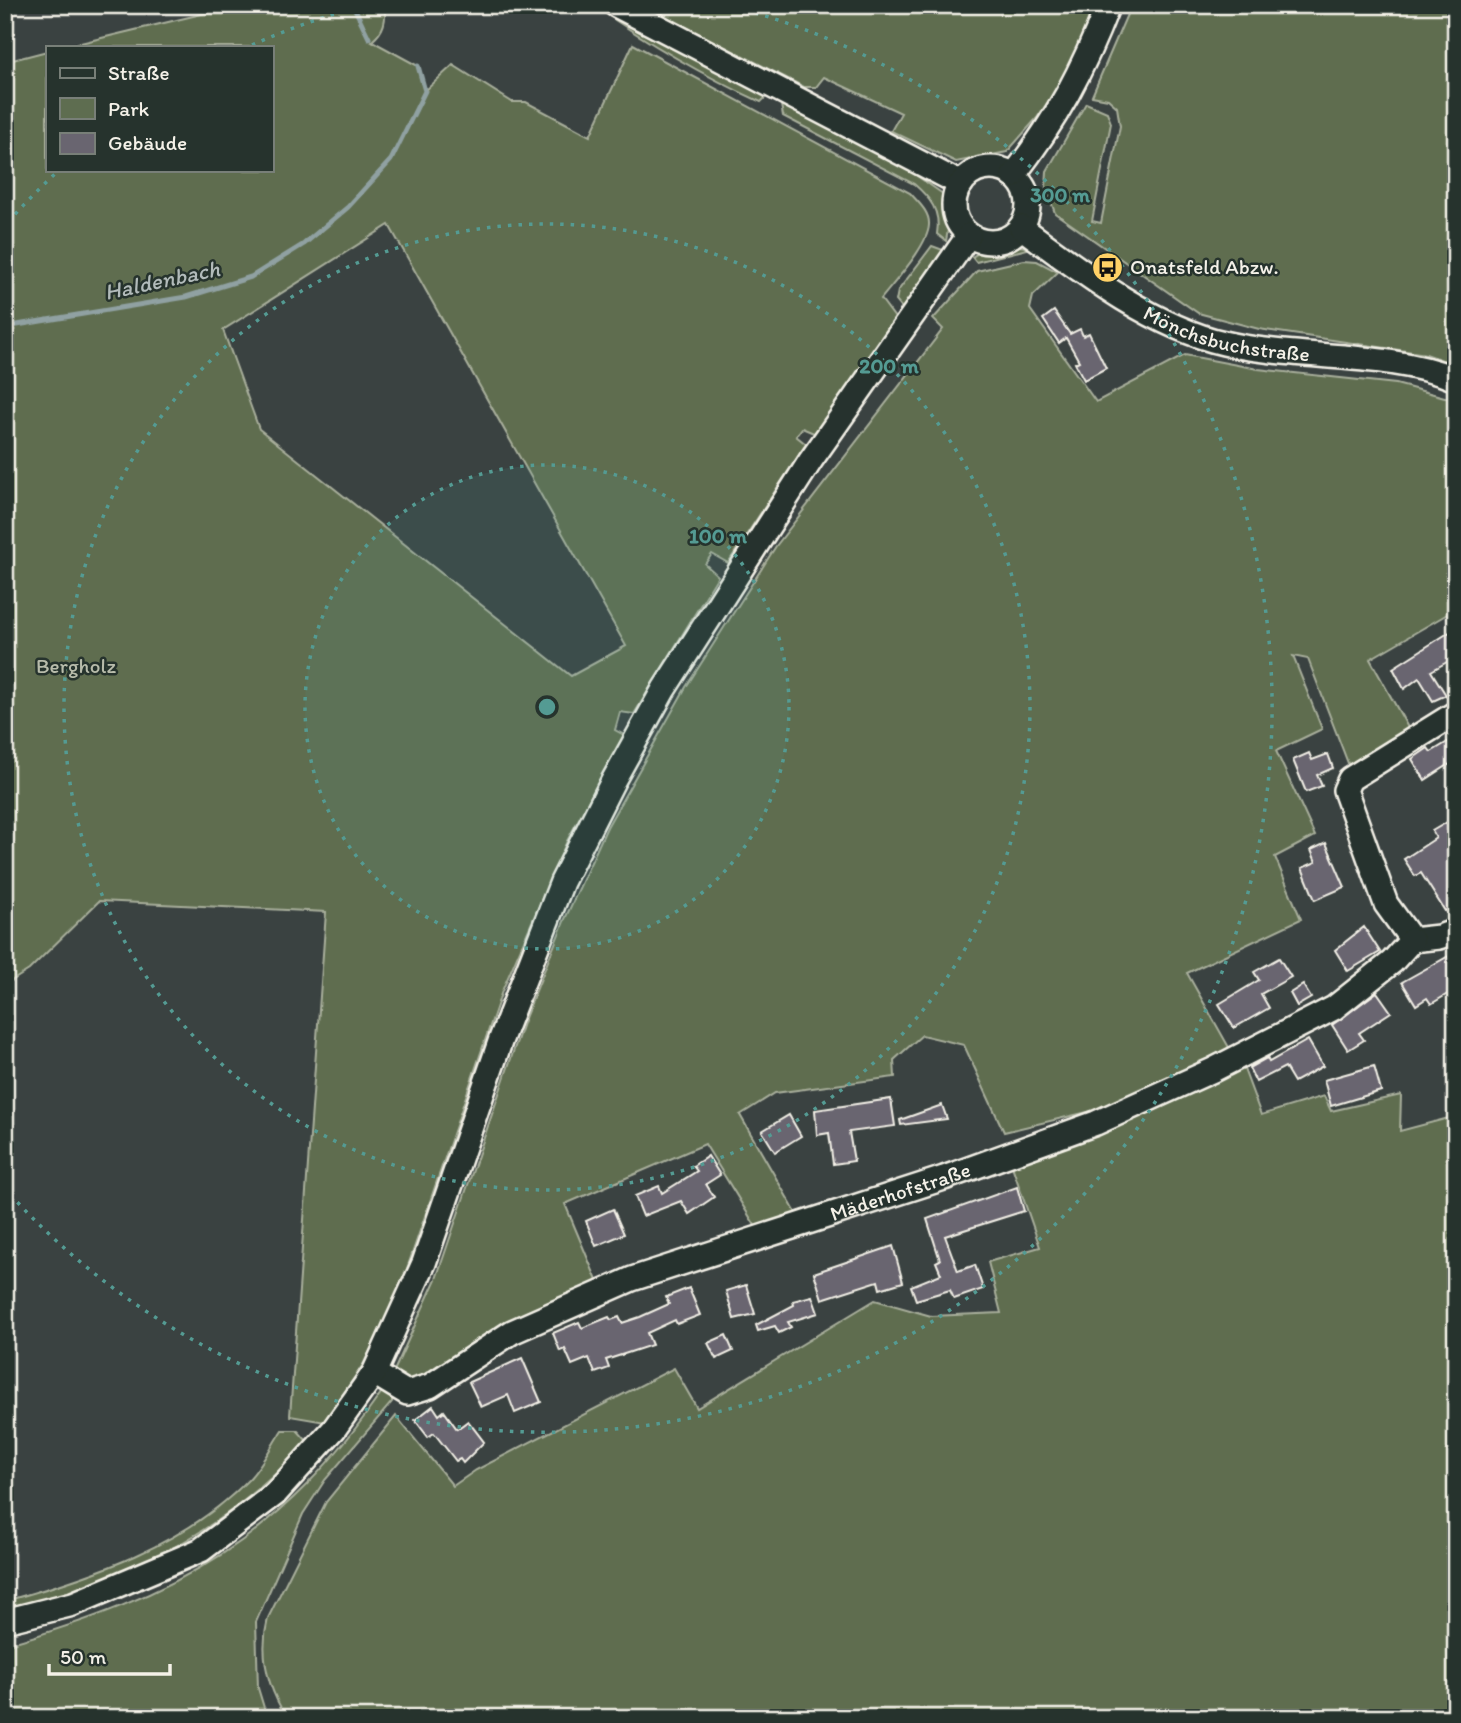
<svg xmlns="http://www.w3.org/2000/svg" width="1461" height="1723" font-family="Itim,sans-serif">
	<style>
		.green { fill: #5e6d50; stroke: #a9af9c; stroke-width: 2; fill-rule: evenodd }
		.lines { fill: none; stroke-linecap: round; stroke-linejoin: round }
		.stream { stroke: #90a1a2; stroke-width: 5 }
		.building { fill: #696570; stroke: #f4f1e8; stroke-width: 2 }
		.minor-casing { stroke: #f4f1e8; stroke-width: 28 }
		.minor { stroke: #26332d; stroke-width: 23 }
		.ring { fill: none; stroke: #549b93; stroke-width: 3.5; stroke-dasharray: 3.5 7 }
		.labels { text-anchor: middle; stroke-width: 5; stroke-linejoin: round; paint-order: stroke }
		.poi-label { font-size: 21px; fill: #f4f1e8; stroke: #26332d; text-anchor: start }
		.street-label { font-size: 21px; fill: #f4f1e8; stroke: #26332d }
		.park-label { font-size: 21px; fill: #b8bcab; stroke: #26332d }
		.water-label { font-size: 23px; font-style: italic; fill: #b2bbba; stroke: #26332d }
		.centre { fill: #549b93; stroke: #26332d; stroke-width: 3.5 }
		.ring-label { font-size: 21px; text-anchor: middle; font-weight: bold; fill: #549b93; stroke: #26332d; stroke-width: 5; stroke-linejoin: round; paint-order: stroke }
	</style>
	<rect width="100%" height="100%" fill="#3a4241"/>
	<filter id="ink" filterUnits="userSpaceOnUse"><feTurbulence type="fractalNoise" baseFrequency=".0143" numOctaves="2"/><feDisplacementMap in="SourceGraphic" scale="14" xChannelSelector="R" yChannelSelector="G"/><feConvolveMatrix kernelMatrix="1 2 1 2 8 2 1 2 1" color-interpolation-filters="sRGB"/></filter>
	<g filter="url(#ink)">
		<!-- green -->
		<g class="green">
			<path d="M239,5H384C387,20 384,31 372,41L418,66L425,91L453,65L512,102H526L590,136L633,44L910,193C918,202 930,212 929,225C928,246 894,282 881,299L898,322L816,434L802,428L796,436L806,444L728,563L712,554L705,564L718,576L634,714L620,712L615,730L624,735L567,841L502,991L399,1292L364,1363L325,1422L290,1416L326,912L99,901L29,970L5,985V62L47,51V170H271V47H64ZM389,225L626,646L571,676L259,429L223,330Z"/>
			<path d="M593,5H599L767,96L761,102C702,75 646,42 593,5Z"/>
			<path d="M643,5H1097L1071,67L1037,118L1007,152L956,162L891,131L901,113L824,77L816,87H804Z"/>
			<path d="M1131,5H1456V365L1426,354L1259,329L1198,313L1055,213L1046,187L1047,171L1086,103L1107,112L1111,123L1092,221L1101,223L1120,126L1117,107L1108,99L1092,96Z"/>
			<path d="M787,101L884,153L943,194L949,224L946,241L937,234C941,211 930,198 914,184L783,116L781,105Z"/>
			<path d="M1013,245L1031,248L976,262L972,257L985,249Z"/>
			<path d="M932,246L943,250L908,307H901L896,301L898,291Z"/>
			<path d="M1024,260L1037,261L1058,272L1033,296L1030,309L1096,402L1185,355L1258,369L1396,384L1456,400V609L1370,659L1412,735L1351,771L1308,659L1293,656L1322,729L1276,751L1315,836L1275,857L1301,919L1187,973L1231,1051L1096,1110L1004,1132L964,1045L922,1035L894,1060L895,1077L775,1093L740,1115L800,1220L759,1232L705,1144L565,1204L598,1283L570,1293L430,1376L412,1381L395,1377L394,1371L436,1279L523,1023L565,919L607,827L686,687L776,546L943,329L933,319L977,271Z"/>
			<path d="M1241,1061L1261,1115L1324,1096L1331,1111L1401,1095L1400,1131L1456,1116V1718H287C267,1687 259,1654 268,1618L326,1502L396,1416L453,1486L476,1470L674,1368L697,1408L875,1300L931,1316L1001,1313L988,1262L1040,1247L1010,1160Z"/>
			<path d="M385,1387L392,1391V1402L325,1480L303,1514L256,1622L258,1688L265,1711L272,1718H5V1645C177,1596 283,1539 385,1387Z"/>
			<path d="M282,1430H297L308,1442C219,1536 129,1579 5,1611V1601C91,1577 186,1545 249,1479C262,1465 272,1445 282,1430Z"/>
		</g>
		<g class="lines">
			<!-- stream -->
			<g class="stream">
				<path d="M353,5L369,38"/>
				<path d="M5,327L186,297L251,277L304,244L348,207L391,160L425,91L418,66"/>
			</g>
		</g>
		<!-- building -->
		<g class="building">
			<path d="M1054,311L1070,334L1080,329L1083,336L1089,333L1106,368L1084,380L1075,363L1079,361L1066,338L1059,343L1043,319Z"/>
			<path d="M1456,628V657L1431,671L1446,695L1433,701L1419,678L1404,689L1393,668Z"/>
			<path d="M1456,737V760L1425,780L1412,759L1428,748L1431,752Z"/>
			<path d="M1309,753L1312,760L1328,754L1333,768L1317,775L1322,786L1306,792L1293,760Z"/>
			<path d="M1449,821L1456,831V904L1445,911L1421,873L1415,876L1404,859L1436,838L1432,831Z"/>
			<path d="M1326,843L1345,887L1315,900L1302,868L1316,862L1311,850Z"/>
			<path d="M1364,927L1380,952L1348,971L1335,950Z"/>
			<path d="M1456,952V989L1431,1004L1427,998L1416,1005L1402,982Z"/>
			<path d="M1279,958L1291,977L1261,994L1269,1008L1234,1028L1219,1004L1259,980L1254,972Z"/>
			<path d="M1303,985L1311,998L1297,1006L1290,993Z"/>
			<path d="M1377,992L1391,1012L1359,1033L1364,1040L1348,1050L1332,1025Z"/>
			<path d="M1308,1040L1323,1066L1294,1082L1285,1067L1256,1082L1249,1068L1267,1058L1269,1062Z"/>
			<path d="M1374,1066L1381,1091L1331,1106L1324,1080Z"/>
			<path d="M891,1099L895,1126L849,1132L854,1161L833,1164L829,1133L817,1135L815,1110Z"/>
			<path d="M942,1105L947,1119L901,1125L900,1120Z"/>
			<path d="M789,1115L801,1136L775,1152L762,1131Z"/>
			<path d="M708,1156L720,1175L706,1184L714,1197L689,1214L681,1201L643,1216L635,1196L659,1186L662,1193L697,1171L693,1166Z"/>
			<path d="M1017,1187L1024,1211L945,1236L958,1271L975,1265L983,1289L954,1299L950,1290L916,1300L911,1286L941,1274L936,1262L940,1260L927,1219Z"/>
			<path d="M613,1209L624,1234L596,1246L586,1221Z"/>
			<path d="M893,1246L903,1282L880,1289L878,1281L822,1299L814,1273Z"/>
			<path d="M746,1285L755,1314L734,1319L726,1291Z"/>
			<path d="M689,1288L700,1315L677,1324L675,1320L647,1333L652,1345L606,1360L609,1368L595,1373L589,1358L572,1365L565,1349L560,1351L553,1333L579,1322L582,1328L609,1317L611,1320L619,1317L622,1323L640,1317L669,1304L666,1297Z"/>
			<path d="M812,1296L818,1313L788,1322L791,1327L779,1333L775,1326L758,1331L756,1325L794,1305L793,1301Z"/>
			<path d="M726,1335L733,1351L716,1359L708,1343Z"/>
			<path d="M522,1358L541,1402L515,1413L508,1395L481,1407L469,1382Z"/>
			<path d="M433,1406L439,1415L444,1411L457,1429L468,1421L484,1442L463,1463L460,1459L456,1461L434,1433L428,1437L415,1420Z"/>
		</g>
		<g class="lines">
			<defs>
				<g id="minor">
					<path d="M616,5L961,184"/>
					<circle cx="991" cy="205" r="37"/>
					<path d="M1013,176C1057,119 1082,72 1108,5"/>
					<path id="s1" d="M1021,227C1079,270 1153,327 1224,343C1296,360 1388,351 1456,379"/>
					<path d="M1412,940L1386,904L1345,790L1350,779L1456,713"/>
					<path d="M1412,940L1439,937L1456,931"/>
					<path id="s2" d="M374,1373L407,1393L430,1386L512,1332L632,1279L944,1178L1096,1123L1213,1070L1334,1008L1392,962L1412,940"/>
					<path d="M5,1621L73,1604L201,1550L275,1494L334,1429L374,1373L424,1263L501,1039L562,882L613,781L664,689L811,460L969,235"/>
				</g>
			</defs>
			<!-- minor casing -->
			<use href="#minor" class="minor-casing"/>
			<!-- minor -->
			<use href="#minor" class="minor"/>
		</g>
	</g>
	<!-- distance rings -->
	<circle cx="547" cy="707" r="242" fill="#549b93" fill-opacity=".12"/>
	<g class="ring">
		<circle cx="547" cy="707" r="242"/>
		<circle cx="547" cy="707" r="483"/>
		<path d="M8 222A725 725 0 0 1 57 172M252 45A725 725 0 0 1 359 7M735 7A725 725 0 1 1 8 1192"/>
	</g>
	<!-- icons -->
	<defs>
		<symbol id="bus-disc" viewBox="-11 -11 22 22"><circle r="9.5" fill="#ffd166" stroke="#26332d"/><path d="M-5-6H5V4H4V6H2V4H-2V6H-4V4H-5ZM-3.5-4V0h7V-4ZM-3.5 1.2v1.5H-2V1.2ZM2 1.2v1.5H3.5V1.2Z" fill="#111"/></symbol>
	</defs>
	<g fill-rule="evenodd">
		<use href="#bus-disc" x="1090" y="250" width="35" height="35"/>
	</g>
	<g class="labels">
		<!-- poi labels -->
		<g class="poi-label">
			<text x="1130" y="274">Onatsfeld Abzw.</text>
		</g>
		<!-- street labels -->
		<g class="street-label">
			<text dy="7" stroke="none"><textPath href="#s1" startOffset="236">Mönchsbuchstraße</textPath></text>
			<text dy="7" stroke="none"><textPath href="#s2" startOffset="574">Mäderhofstraße</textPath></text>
		</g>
		<!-- park labels -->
		<g class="park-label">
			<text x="76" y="673">Bergholz</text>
		</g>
		<!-- water labels -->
		<g class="water-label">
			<text transform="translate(162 280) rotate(-12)" y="8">Haldenbach</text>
		</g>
	</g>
	<circle cx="547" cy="707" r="10" class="centre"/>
	<g class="ring-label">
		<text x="1060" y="202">300 m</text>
		<text x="889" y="373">200 m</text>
		<text x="718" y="543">100 m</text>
	</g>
	<!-- margin -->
	<rect width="1461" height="1723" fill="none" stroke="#26332d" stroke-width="28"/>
	<rect x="14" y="14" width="1433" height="1695" fill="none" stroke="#f4f1e8" stroke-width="2.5" filter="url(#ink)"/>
	<!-- legend -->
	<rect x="46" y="46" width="228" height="126" fill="#26332d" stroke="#787f78" stroke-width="2"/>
	<rect x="60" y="68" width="35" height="10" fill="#26332d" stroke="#787f78" stroke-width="2"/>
	<text x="108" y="80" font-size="21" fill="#f4f1e8">Straße</text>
	<rect x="60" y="98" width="35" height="21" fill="#5e6d50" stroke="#787f78" stroke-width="2"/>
	<text x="108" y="116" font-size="21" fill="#f4f1e8">Park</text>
	<rect x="60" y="133" width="35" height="21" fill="#696570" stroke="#787f78" stroke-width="2"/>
	<text x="108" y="150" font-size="21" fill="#f4f1e8">Gebäude</text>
	<!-- scale -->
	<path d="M49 1664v10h121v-10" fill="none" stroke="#f4f1e8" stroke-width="3.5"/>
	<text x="60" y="1664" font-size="21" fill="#f4f1e8" stroke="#26332d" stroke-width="5" paint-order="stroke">50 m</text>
</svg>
